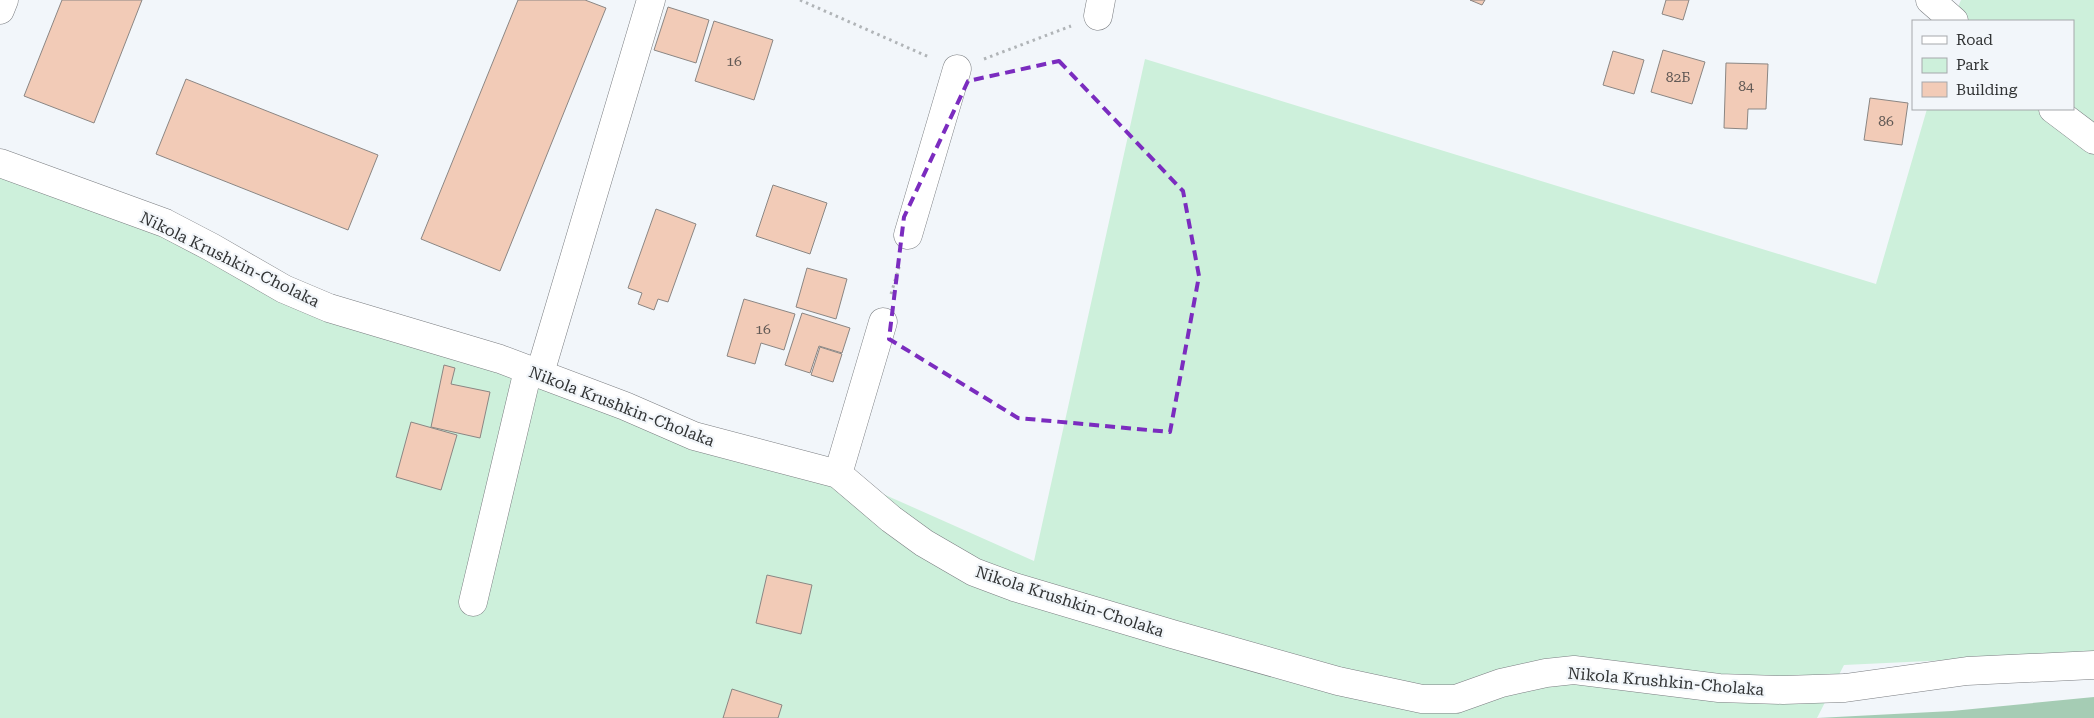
<svg xmlns="http://www.w3.org/2000/svg" width="2094" height="718" font-family="'Roboto Serif',serif">
	<style>
		.green { fill: #cdf0db }
		.forest { fill: #a5ccb4 }
		.building { fill: #f2cbb7; stroke: #8b8683 }
		.lines { fill: none; stroke-linecap: round; stroke-linejoin: round }
		.minor-casing { stroke: #7a7d81; stroke-width: 29 }
		.path { stroke: #b0b4b7; stroke-width: 3; stroke-dasharray: 2.5 4; stroke-linecap: butt }
		.minor { stroke: #fff; stroke-width: 28 }
		.marked { fill: none; stroke: #7b2cbf; stroke-width: 4; stroke-dasharray: 10 6; stroke-linejoin: round }
		.labels { text-anchor: middle; stroke-width: 4.5; stroke-linejoin: round; paint-order: stroke }
		.number-label { font-size: 14px; fill: #615955 }
		.street-label { font-size: 16px; fill: #313334; stroke: #f2f6fa }
	</style>
	<rect width="100%" height="100%" fill="#f2f6fa"/>
	<!-- green -->
	<path class="green" d="M1961,0H2094V653L1844,665L1817,718H0V163L210,253L838,474L1034,561L1145,59L1876,284L1927,109H2073V21H1952Z"/>
	<!-- forest -->
	<path class="forest" d="M2094,697V718H1817L1952,711Z"/>
	<!-- building -->
	<g class="building">
		<path d="M62,0H142L94,123L24,96Z"/>
		<path d="M518,0H585L606,8L500,271L421,239Z"/>
		<path d="M1470,0H1485L1482,5Z"/>
		<path d="M1666,0H1689L1683,20L1662,14Z"/>
		<path d="M668,7L709,20L696,63L654,50Z"/>
		<path d="M714,21L773,40L754,100L695,81Z"/>
		<path d="M1663,50L1705,62L1692,104L1651,92Z"/>
		<path d="M1613,51L1644,60L1634,94L1603,85Z"/>
		<path d="M1726,63L1768,64L1766,109H1748L1747,129L1724,128Z"/>
		<path d="M186,79L378,155L348,230L156,154Z"/>
		<path d="M1870,98L1908,103L1902,145L1864,140Z"/>
		<path d="M773,185L827,203L810,254L756,236Z"/>
		<path d="M656,209L696,224L668,302L658,299L654,310L638,304L642,293L628,288Z"/>
		<path d="M807,268L847,279L836,319L796,307Z"/>
		<path d="M744,299L795,314L784,350L761,343L755,364L727,356Z"/>
		<path d="M802,313L850,328L842,353L819,346L810,373L785,365Z"/>
		<path d="M820,347L842,354L833,382L811,375Z"/>
		<path d="M444,365L455,368L451,384L490,392L480,438L431,427Z"/>
		<path d="M411,422L457,435L441,490L396,477Z"/>
		<path d="M767,575L812,585L801,634L756,623Z"/>
		<path d="M732,689L782,705L778,718H723Z"/>
	</g>
	<g class="lines">
		<defs>
			<g id="minor">
				<path d="M1930,0L1954,21"/>
				<path d="M0,10L4,0"/>
				<path d="M1098,16L1101,0"/>
				<path d="M2053,109L2094,140"/>
				<path d="M0,163L165,223L211,247L284,289L329,308L500,359L625,406L694,436L838,474L891,519L924,543L974,572L1014,587L1172,634L1338,681L1422,699H1456L1501,683L1546,673L1574,670L1719,688L1783,690L1845,688L1967,671L2094,665"/>
				<path d="M908,235L957,69"/>
				<path d="M540,373L651,0"/>
				<path d="M838,474L883,322"/>
				<path d="M473,602L528,370"/>
			</g>
		</defs>
		<!-- minor casing -->
		<use href="#minor" class="minor-casing"/>
		<!-- path -->
		<g class="path">
			<path d="M800,0L929,57"/>
			<path d="M984,59L1071,26"/>
			<path d="M891,294L900,264"/>
		</g>
		<!-- minor -->
		<use href="#minor" class="minor"/>
	</g>
	<!-- marked area -->
	<path class="marked" d="M1059,61L1183,191L1199,276L1170,432L1018,418L889,339L904,217L968,81Z"/>
	<g class="labels">
		<!-- number labels -->
		<g class="number-label">
			<text x="734" y="66">16</text>
			<text x="1678" y="82">82Б</text>
			<text x="1746" y="91">84</text>
			<text x="1886" y="126">86</text>
			<text x="763" y="334">16</text>
		</g>
		<!-- street labels -->
		<g class="street-label">
			<text transform="translate(230 259) rotate(26)" y="6">Nikola Krushkin-Cholaka</text>
			<text transform="translate(622 406) rotate(21)" y="6">Nikola Krushkin-Cholaka</text>
			<text transform="translate(1070 601) rotate(18)" y="6">Nikola Krushkin-Cholaka</text>
			<text transform="translate(1666 681) rotate(5)" y="6">Nikola Krushkin-Cholaka</text>
		</g>
	</g>
	<!-- legend -->
	<rect x="1912" y="20" width="162" height="90" fill="#f2f6fa" stroke="#a5a8ab"/>
	<rect x="1922" y="36" width="25" height="8" fill="#ffffff" stroke="#a5a8ab"/>
	<text x="1956" y="45" font-size="15" fill="#313334">Road</text>
	<rect x="1922" y="58" width="25" height="15" fill="#cdf0db" stroke="#a5a8ab"/>
	<text x="1956" y="70" font-size="15" fill="#313334">Park</text>
	<rect x="1922" y="82" width="25" height="15" fill="#f2cbb7" stroke="#a5a8ab"/>
	<text x="1956" y="95" font-size="15" fill="#313334">Building</text>
</svg>
